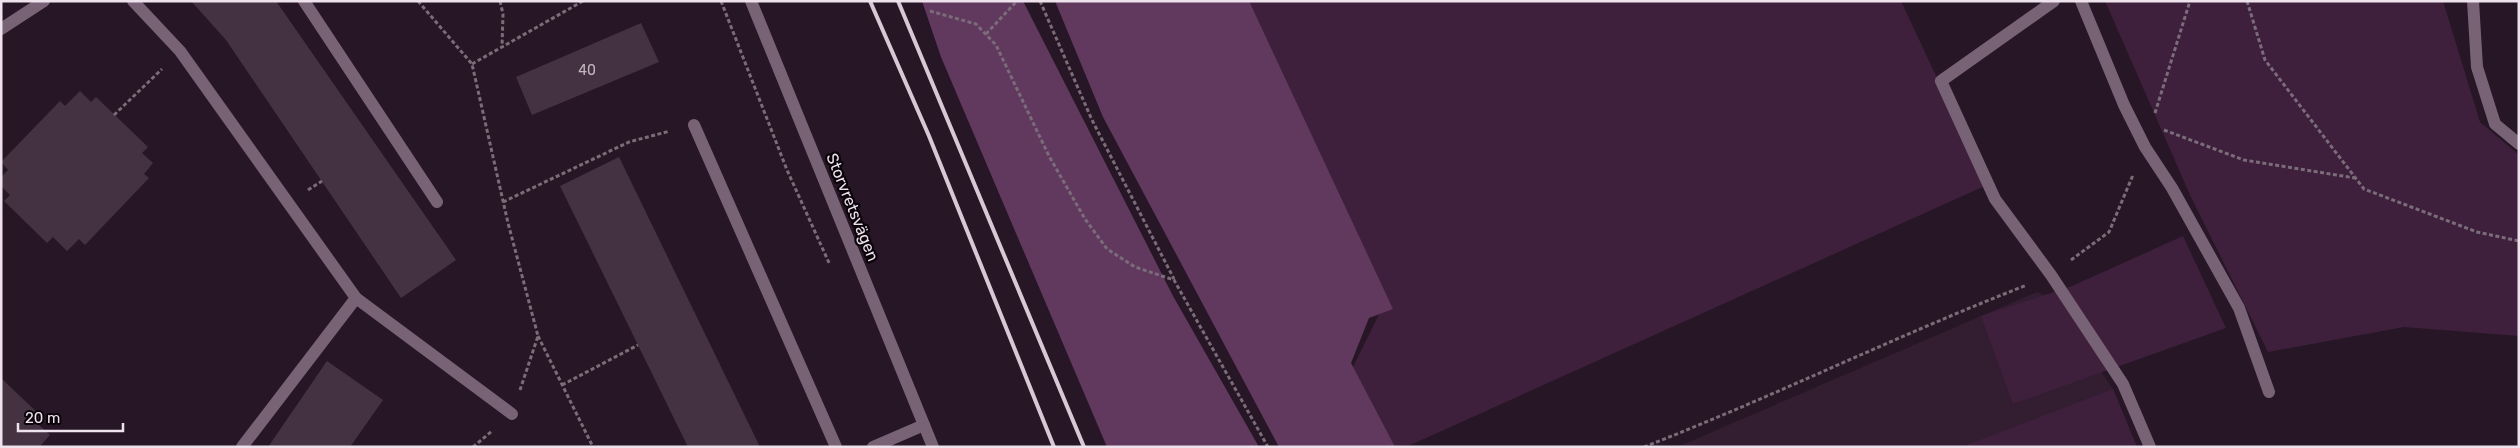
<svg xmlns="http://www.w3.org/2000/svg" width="2520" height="448" font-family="Rubik,sans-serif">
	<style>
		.built { fill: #331d31 }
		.green { fill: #3e203d }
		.forest { fill: #61395e }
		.building { fill: #443242 }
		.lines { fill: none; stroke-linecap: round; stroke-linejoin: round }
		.path { stroke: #7b6c79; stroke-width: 3; stroke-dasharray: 4 2.5; stroke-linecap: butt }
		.lane { stroke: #776375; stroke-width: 12 }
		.street { stroke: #776375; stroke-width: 12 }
		.rail { stroke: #d6c9d5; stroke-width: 4 }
		.labels { text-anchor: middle; stroke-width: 4.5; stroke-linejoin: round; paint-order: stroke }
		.number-label { font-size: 14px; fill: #c4b6c2 }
		.street-label { font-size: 16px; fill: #eee2ed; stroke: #0b050b }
	</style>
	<rect width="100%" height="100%" fill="#271625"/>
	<!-- built -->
	<path class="built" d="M2037,292L2052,299L2113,389L2137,447H1677Z"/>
	<!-- green -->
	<g class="green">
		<path d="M1238,1H1901L1987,185L1406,447H1386L1351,371L1384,304Z"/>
		<path d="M2105,1H2443L2480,122L2519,155V336L2404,327L2268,352L2190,195Z"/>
		<path d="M2183,236L2226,328L2013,404L1981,316L2072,286Z"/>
		<path d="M2113,389L2137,447H1965L1964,446Z"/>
	</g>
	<!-- forest -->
	<g class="forest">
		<path d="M922,1H1023L1173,296L1259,447H1107L941,57Z"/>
		<path d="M1055,1H1249L1393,309L1369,318L1351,363L1395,447H1279L1103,117Z"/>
	</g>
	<!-- building -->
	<g class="building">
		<path d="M191,1H276L456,260L401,298L226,40Z"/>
		<path d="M641,23L659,62L532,115L516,77Z"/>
		<path d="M80,91L91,102L96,97L148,147L142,153L153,163L144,174L149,178L85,245L79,239L67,251L53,237L47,243L4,201L10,195L1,186V177L8,170L1,162L60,101L65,106Z"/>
		<path d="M619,157L760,447H688L560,186Z"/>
		<path d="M327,361L383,400L350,447H268Z"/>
		<path d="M1,378L44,419L39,425L50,435L41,445L43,447H1Z"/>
	</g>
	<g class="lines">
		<!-- path -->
		<g class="path">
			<path d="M418,1L472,64L508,223L538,336L520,390"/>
			<path d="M500,1L503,14L502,47"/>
			<path d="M721,1L787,170L830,265"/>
			<path d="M1040,1L1092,120L1174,279"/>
			<path d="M2247,1L2265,60L2364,189L2477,232L2519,241"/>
			<path d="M930,11L976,24L996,45L1049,156L1085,219L1107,249L1135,267L1174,280L1268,447"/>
			<path d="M986,34L1017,1"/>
			<path d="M472,64L583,1"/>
			<path d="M2155,113L2190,1"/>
			<path d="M114,115L162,69"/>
			<path d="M2164,130L2244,160L2355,178"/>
			<path d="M308,190L322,181"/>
			<path d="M503,202L629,142L670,131"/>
			<path d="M2071,260L2109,232L2133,175"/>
			<path d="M538,336L593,447"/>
			<path d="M562,385L638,345"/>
			<path d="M473,447L492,431"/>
			<path d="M1644,447C1773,397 1898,335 2027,285"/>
		</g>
		<!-- lane -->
		<g class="lane">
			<path d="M133,1L180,51L356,298L242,447"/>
			<path d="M304,1L437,202"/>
			<path d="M2054,1L1941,81L1995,199L2051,275L2123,384L2150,447"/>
			<path d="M2081,1L2124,105L2145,147L2172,188L2239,308L2269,392"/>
			<path d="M1,29L44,1"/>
			<path d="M694,125L836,447"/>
			<path d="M356,298L512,414"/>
			<path d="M873,447L924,425"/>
		</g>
		<!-- street -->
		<g class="street">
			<path d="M751,1L933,447"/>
			<path d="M2473,1L2477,67L2495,124L2519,144"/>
		</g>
		<!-- rail -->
		<g class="rail">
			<path d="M870,1L929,136L1054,447"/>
			<path d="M898,1L1084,447"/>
		</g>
	</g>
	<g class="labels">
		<!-- number labels -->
		<g class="number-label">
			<text x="587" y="75">40</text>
		</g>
		<!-- street labels -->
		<g class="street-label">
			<text transform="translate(853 207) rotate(68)" y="6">Storvretsvägen</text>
		</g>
	</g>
	<!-- border -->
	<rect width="2520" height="448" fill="none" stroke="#eee2ed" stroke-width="5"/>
	<!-- scale -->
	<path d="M18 423v8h105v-8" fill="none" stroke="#eee2ed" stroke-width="2.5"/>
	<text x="25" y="423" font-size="15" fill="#eee2ed" stroke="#0b050b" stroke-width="4" paint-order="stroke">20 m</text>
</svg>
